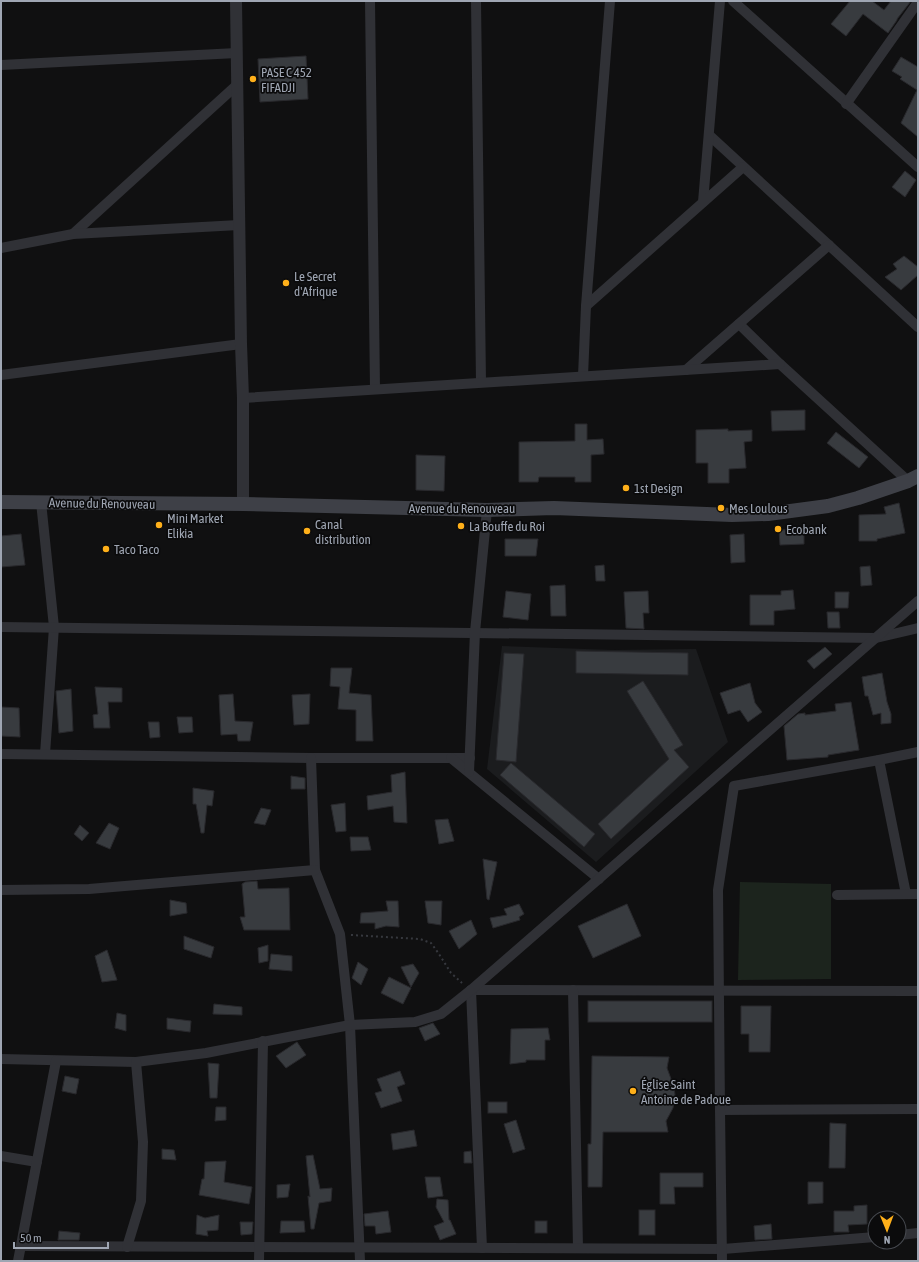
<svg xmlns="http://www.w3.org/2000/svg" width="919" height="1262" font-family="'Asap Condensed',sans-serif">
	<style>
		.built { fill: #1b1c1e }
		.green { fill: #1c241d }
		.building { fill: #383b3f; stroke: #29292d }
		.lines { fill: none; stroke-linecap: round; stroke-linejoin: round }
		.path { stroke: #36383e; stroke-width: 2; stroke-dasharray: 2 3; stroke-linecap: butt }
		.minor { stroke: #303136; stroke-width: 10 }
		.tertiary { stroke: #303136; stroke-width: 12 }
		.secondary { stroke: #3e4047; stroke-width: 14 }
		.poi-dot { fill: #ffb01a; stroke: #0b0b0c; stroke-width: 1.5 }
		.labels { text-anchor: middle; stroke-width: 3.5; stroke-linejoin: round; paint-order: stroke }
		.poi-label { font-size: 13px; fill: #9fa6b3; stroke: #0b0b0c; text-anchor: start }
		.street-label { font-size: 13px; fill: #9fa6b3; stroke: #0b0b0c }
	</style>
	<rect width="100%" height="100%" fill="#101011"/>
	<!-- built -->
	<path class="built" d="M502,646L613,650L696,649L728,742L596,862L487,769Z"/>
	<!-- green -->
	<path class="green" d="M740,882L831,884V979L738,980Z"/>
	<!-- building -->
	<g class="building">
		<path d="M850,1H872L884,10L891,1H911L897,19V20L888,33L863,14L846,36L831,24Z"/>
		<path d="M306,56L308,99L260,102L258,59Z"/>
		<path d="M901,57L918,67V137L901,123L917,90L900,79L902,77L892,71Z"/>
		<path d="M905,171L916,180L905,197L892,187Z"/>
		<path d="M904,256L918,267V275L901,290L885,277L897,269L893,264Z"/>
		<path d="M805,410V430L772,431L771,411Z"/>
		<path d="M575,424H587V440L603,439L604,454L591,455V482H575V477H539L538,482H519V442L575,441Z"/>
		<path d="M728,429V431L752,430V441L744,442L746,468L729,469V483H708V463H696V430Z"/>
		<path d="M836,432L868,457L859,468L827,443Z"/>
		<path d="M416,455L445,456L444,491L416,490Z"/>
		<path d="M899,503L905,533L877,539V541H859V515L886,514L884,507Z"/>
		<path d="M804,529V544L780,545L779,530Z"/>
		<path d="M21,534L25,565L1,567V536Z"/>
		<path d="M744,534L745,562L731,563L730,535Z"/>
		<path d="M505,539H538L536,556H505Z"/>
		<path d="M604,565L605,581H596L595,566Z"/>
		<path d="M870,566L872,585L861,586L860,567Z"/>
		<path d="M565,585L566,616H551L550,586Z"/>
		<path d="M793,590L795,609L774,611V625H750V595H781V591Z"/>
		<path d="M506,591L531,594L528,620L503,617Z"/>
		<path d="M648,591L649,613H643L644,629L626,628L624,592Z"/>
		<path d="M835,592H849L848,608H835Z"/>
		<path d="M827,612H839L840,628H828Z"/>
		<path d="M825,647L832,654L814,669L807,661Z"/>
		<path d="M576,651L688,653V675L576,673Z"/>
		<path d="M504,653L524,654L516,762L496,760Z"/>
		<path d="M331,668H352L349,693L371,695L373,741H356V710L338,709L340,687L330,686Z"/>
		<path d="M882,673L887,702L891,714V723L881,724V713L873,715L868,696H865L862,677Z"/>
		<path d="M643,681L683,745L674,750L689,767L611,839L598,824L669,759L627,691Z"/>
		<path d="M750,683L755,703L762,712L748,722L740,710L728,714L720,693Z"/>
		<path d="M95,687L122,688V702H108L110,728H94L93,715L98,714Z"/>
		<path d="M71,689L73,731L59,733L56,691Z"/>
		<path d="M233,694L235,721L253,722L250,741H238L237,734L221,735L219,695Z"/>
		<path d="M310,694L309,724L294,725L292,695Z"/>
		<path d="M851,702L859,750L828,755V757L787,760L784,726L798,714L805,713V715L836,711L835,704Z"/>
		<path d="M1,707L19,708L20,737L1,736Z"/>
		<path d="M177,717H192L193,732L179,733Z"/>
		<path d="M148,722H159L160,737L150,738Z"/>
		<path d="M511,763L595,834L584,847L500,775Z"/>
		<path d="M405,772L407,823L394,822L393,806L368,810L367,796L392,792L391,775Z"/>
		<path d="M291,776L305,778V789H291Z"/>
		<path d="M193,788L214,791L212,806L207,805L204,833H201L196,804H193Z"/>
		<path d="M345,803L346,831L336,832L331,805Z"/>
		<path d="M261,808L271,810L265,825L254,823Z"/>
		<path d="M448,819L454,841L439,844L435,820Z"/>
		<path d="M109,823L119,828L110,849L96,843Z"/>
		<path d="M80,825L89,833L82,841L74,834Z"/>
		<path d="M350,837H368L371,850L351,851Z"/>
		<path d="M483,859L497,862L489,900L487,899Z"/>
		<path d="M257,881L258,889L289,888L290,930H244L240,917H245L242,884L245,882Z"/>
		<path d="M170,900L186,903L187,913L170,916Z"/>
		<path d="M386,901H398L399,927L386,926L375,929V923H360L361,913L388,911Z"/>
		<path d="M425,901H442L441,925L428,923Z"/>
		<path d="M519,904L524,914L519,917L520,920L493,928L490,918L507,915L504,909Z"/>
		<path d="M627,904L641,936L593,958L578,926Z"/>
		<path d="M471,920L477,934L459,949L449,931Z"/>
		<path d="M184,936L214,947L211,958L184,949Z"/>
		<path d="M268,945V961L259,963L258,948Z"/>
		<path d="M107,950L117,980L102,982L95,956Z"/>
		<path d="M271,954L292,956V971L269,969Z"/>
		<path d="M358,962L368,969L361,985L352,978Z"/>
		<path d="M413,964L419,973L411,987L401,967Z"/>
		<path d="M389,977L411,988L403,1004L381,993Z"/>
		<rect x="588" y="1001" width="124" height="21"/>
		<path d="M214,1004L242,1007V1015L213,1014Z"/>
		<path d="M741,1006H771L770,1052H749V1034H741Z"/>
		<path d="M117,1013L126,1015V1031L115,1028Z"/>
		<path d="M167,1018L191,1021L190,1032L167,1029Z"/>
		<path d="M433,1023L440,1034L425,1041L419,1028Z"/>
		<path d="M548,1028L550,1040H545V1060H526V1062L510,1064L511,1029Z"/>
		<path d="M297,1042L306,1055L286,1068L276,1056Z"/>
		<path d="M592,1056L669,1057L667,1068L674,1087L675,1095L673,1108L666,1121L668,1132H603L602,1187H588V1144H591Z"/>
		<path d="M208,1063L219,1064L217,1098H210Z"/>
		<path d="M400,1071L405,1084L397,1087L402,1101L381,1108L375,1093L382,1091L377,1079Z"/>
		<path d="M65,1076L79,1079L76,1094L62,1091Z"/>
		<rect x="488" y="1102" width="19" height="11"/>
		<path d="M216,1107H226V1120L215,1121Z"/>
		<path d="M516,1120L525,1149L513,1153L504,1124Z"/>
		<path d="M830,1123L846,1124L845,1168H829Z"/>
		<path d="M414,1130L417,1146L393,1150L391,1134Z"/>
		<path d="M162,1149L174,1150L176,1160L162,1159Z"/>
		<path d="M471,1151L472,1163H464V1152Z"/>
		<path d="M313,1155L320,1189L332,1188L331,1201L319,1203L314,1229H311L308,1196L310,1197L306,1156Z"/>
		<path d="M226,1161L224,1182L252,1187L249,1204L199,1195L202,1179H204L205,1162Z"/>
		<path d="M660,1173H703V1187H674L675,1204H660Z"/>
		<path d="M425,1177H440L443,1196L428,1198Z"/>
		<path d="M808,1182H823V1203L808,1204Z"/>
		<path d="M290,1184L288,1197L277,1198V1185Z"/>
		<path d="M437,1199L448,1200L449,1220H450L456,1234L440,1240L434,1226L444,1222L436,1207Z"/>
		<path d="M867,1205V1224L848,1225L849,1232H834V1211H854V1206Z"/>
		<rect x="639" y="1210" width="16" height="25"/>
		<path d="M388,1211L391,1232L376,1234L375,1226H365L364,1214Z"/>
		<path d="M197,1215L205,1218L219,1215L218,1230L207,1231L208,1236L196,1234Z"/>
		<path d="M281,1221H304L305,1232L280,1233Z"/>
		<rect x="535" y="1221" width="12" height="12"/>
		<path d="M240,1222H253L252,1234L241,1235Z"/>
		<path d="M771,1224L772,1239L755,1240L754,1226Z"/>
		<path d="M59,1231L80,1233L79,1240H58Z"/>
	</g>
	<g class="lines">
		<!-- path -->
		<path class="path" d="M351,935L420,939L431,943L439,954L451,973L462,983"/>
		<!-- minor -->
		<g class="minor">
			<path d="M370,1L375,389"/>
			<path d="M476,1L481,382"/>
			<path d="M733,1L918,167"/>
			<path d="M1,65L237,53"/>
			<path d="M846,104L918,2"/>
			<path d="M709,135L918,327"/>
			<path d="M703,202L720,1"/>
			<path d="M73,234L238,84"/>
			<path d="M1,248L73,234L239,225"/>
			<path d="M586,306L743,167"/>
			<path d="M739,324L780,364L908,481"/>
			<path d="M686,370L829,245"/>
			<path d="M1,375L241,344"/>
			<path d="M583,376L586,306L610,1"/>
			<path d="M243,398L780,364"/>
			<path d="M41,502L54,627L45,754"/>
			<path d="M1,627L876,638L918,628"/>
			<path d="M1,754L311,758H470"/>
			<path d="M311,758L315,870L340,934L350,1025L360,1261"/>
			<path d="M451,758L599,879"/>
			<path d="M879,760L906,894"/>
			<path d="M469,772L475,632L487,510"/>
			<path d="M1,890L89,889L315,870"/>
			<path d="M837,895L918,894"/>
			<path d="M471,990L918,991"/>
			<path d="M471,990L482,1248"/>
			<path d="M573,990L578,1248"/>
			<path d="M1,1059L136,1062L206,1053L350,1025L415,1022L441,1014L471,990L918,601"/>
			<path d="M720,1110L918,1109"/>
			<path d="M1,1156L37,1162"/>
			<path d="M899,1235L918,1233"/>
			<path d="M21,1246L723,1249L875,1237"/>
			<path d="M127,1247L141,1201L143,1142L136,1062"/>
			<path d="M18,1261L56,1061"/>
			<path d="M259,1261L263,1041"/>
			<path d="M722,1261L720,1110L718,890L734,786L879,760L918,752"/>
		</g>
		<!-- tertiary -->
		<path class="tertiary" d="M236,1L241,344L243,398V504"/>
		<!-- secondary -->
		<path class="secondary" d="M1,502L243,504L487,510L554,508L732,515L768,514L828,506L858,498L908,481L918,476"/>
	</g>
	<!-- markers -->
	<g class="poi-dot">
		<circle cx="253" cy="79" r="4"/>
		<circle cx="286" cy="283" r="4"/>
		<circle cx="626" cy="488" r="4"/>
		<circle cx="721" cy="508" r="4"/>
		<circle cx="159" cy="525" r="4"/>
		<circle cx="461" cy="526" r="4"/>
		<circle cx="778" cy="529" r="4"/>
		<circle cx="307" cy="531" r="4"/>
		<circle cx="106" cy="549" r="4"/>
		<circle cx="633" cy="1091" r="4"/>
	</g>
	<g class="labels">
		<!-- poi labels -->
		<g class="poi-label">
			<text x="261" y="77">PASE C 452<tspan x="261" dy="15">FIFADJI</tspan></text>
			<text x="294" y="281">Le Secret<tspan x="294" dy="15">d'Afrique</tspan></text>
			<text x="634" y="493">1st Design</text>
			<text x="729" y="513">Mes Loulous</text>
			<text x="167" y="523">Mini Market<tspan x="167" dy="15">Elikia</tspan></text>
			<text x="315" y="529">Canal<tspan x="315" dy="15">distribution</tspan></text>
			<text x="469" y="531">La Bouffe du Roi</text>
			<text x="786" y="534">Ecobank</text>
			<text x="114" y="554">Taco Taco</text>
			<text x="641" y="1089">Église Saint<tspan x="641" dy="15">Antoine de Padoue</tspan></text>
		</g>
		<!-- street labels -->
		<g class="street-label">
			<text transform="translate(102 503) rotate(1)" y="5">Avenue du Renouveau</text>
			<text x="462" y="513">Avenue du Renouveau</text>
		</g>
	</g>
	<!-- border -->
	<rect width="919" height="1262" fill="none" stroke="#9fa6b3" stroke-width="4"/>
	<!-- north arrow -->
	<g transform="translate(887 1230) rotate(179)"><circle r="19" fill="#0b0b0c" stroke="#46494f"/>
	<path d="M0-3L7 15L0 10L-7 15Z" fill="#ffb01a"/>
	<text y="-6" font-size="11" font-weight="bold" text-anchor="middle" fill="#9fa6b3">N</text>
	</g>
	<!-- scale -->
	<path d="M14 1242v6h94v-6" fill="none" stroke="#9fa6b3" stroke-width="2"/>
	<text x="20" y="1242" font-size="12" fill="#9fa6b3" stroke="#0b0b0c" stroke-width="3" paint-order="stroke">50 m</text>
</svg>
